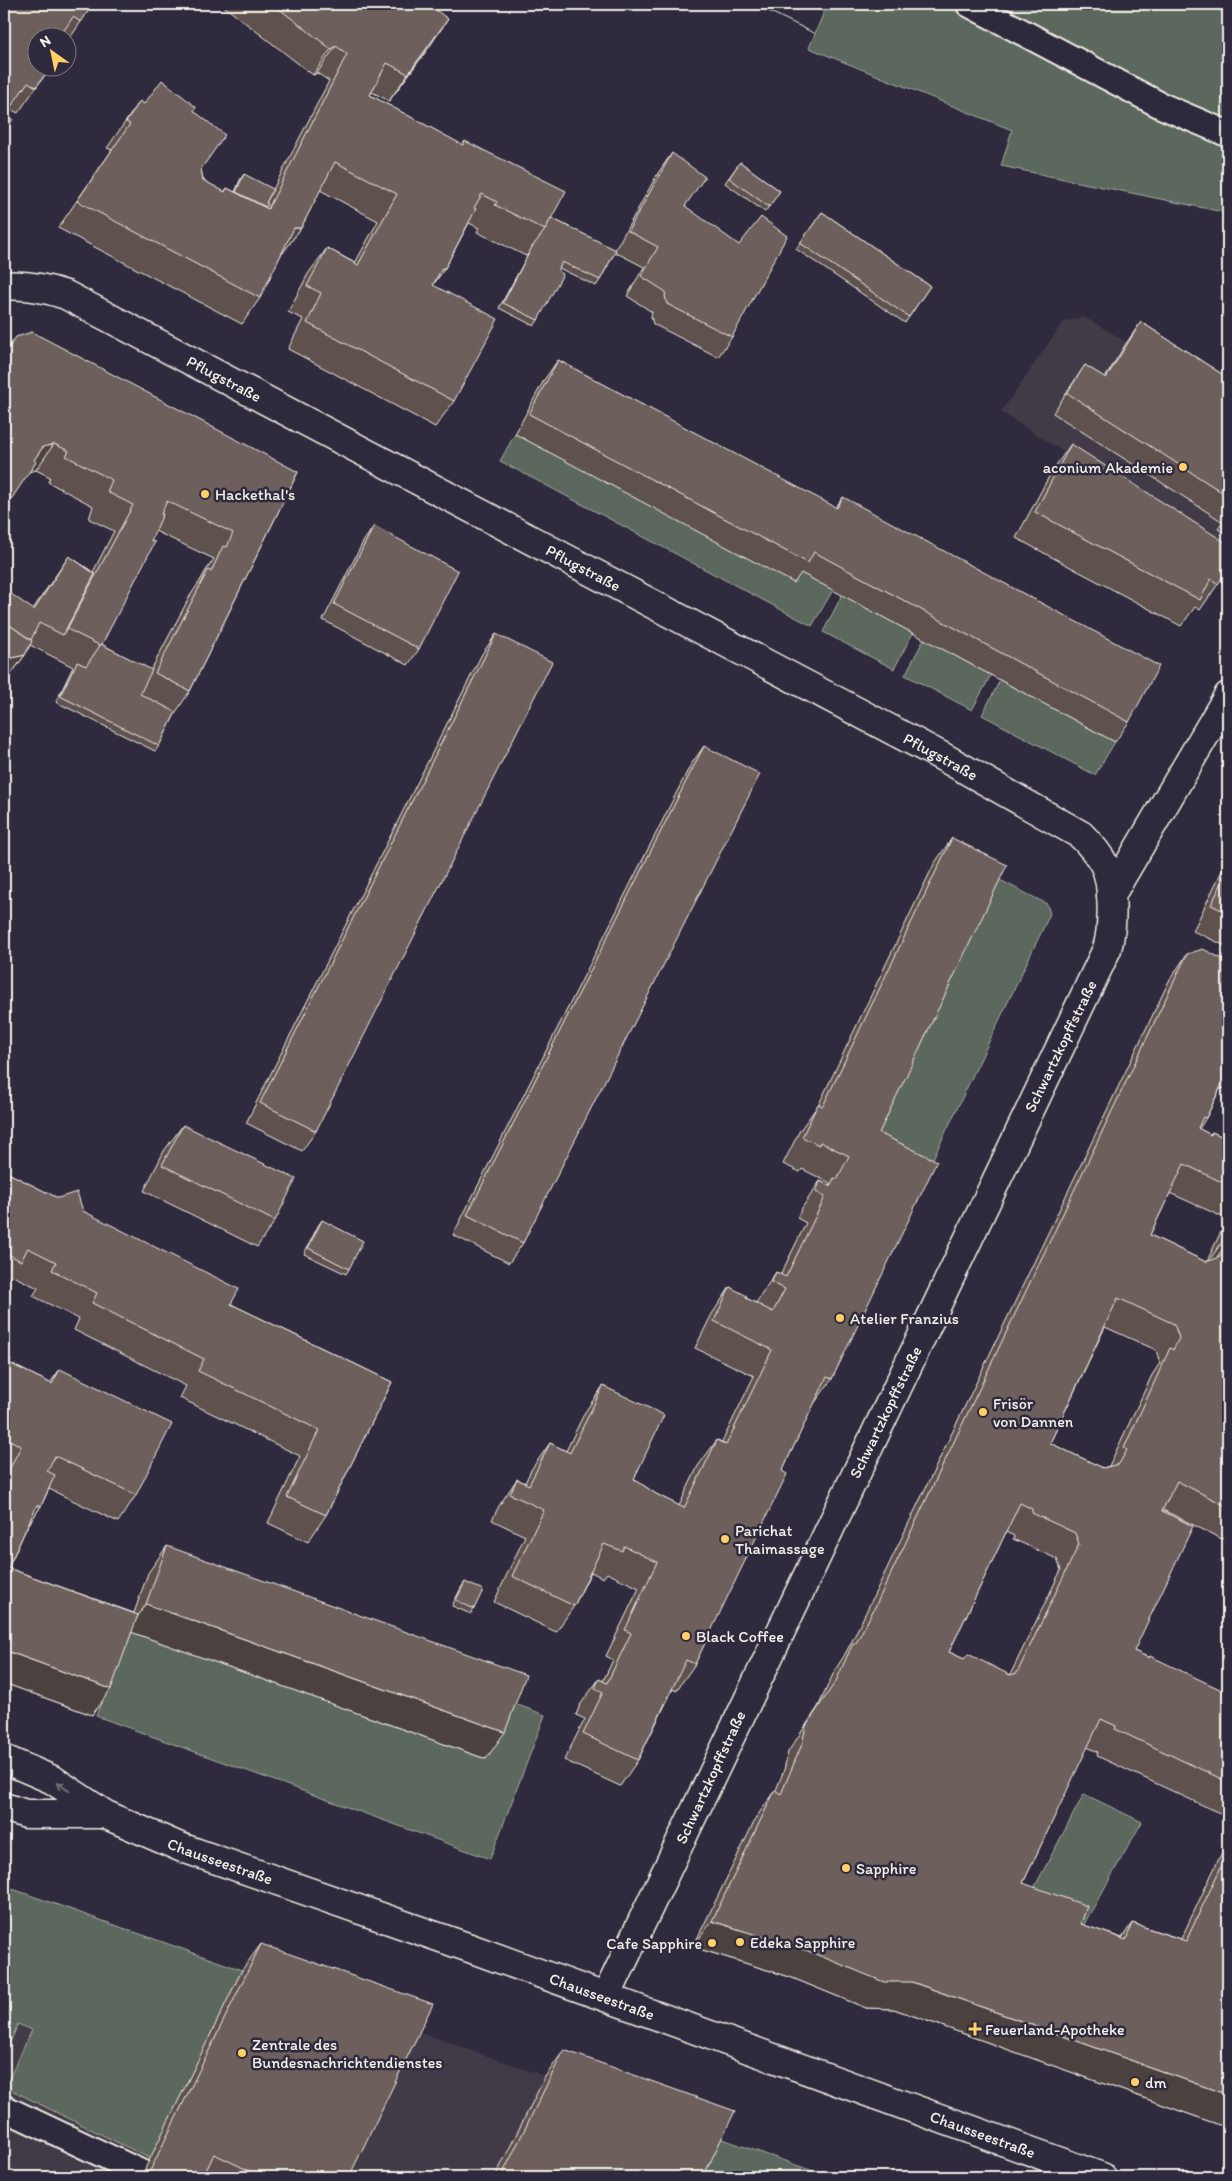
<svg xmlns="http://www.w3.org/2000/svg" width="1232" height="2181" font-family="Itim,sans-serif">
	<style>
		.built { fill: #423a46 }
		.green { fill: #5c685d; stroke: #a8aca2 }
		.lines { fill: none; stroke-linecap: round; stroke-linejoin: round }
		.service-casing { stroke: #f4f1e8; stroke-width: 29 }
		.minor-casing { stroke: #f4f1e8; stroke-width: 31 }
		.secondary-casing { stroke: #f4f1e8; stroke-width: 31 }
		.service { stroke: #2f2a3d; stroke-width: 25 }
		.minor { stroke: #2f2a3d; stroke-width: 28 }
		.secondary { stroke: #2f2a3d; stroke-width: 28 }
		.tram { stroke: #f4f1e8; stroke-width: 1 }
		.wall { fill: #5e514e; stroke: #f4f1e8; fill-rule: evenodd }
		.shaded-wall { fill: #4c4240; stroke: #f4f1e8 }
		.building { fill: #6d5e5b; stroke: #f4f1e8; fill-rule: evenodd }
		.oneway { stroke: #747079 }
		.poi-dot { fill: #ffd166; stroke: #2f2a3d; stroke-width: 2 }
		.labels { text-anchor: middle; stroke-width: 5; stroke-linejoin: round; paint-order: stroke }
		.street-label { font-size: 16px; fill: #f4f1e8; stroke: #2f2a3d }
		.poi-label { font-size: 16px; fill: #f4f1e8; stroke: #2f2a3d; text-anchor: start }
	</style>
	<rect width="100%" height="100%" fill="#2f2a3d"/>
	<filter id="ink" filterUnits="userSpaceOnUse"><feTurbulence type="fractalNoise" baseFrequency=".02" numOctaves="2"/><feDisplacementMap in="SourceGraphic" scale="10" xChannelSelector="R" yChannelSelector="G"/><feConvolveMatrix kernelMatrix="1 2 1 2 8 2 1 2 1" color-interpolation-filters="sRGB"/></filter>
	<g filter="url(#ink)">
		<!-- built -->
		<g class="built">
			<path d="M1084,317L1228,401V546L1223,554L1001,412L1061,325L1065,321Z"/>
			<path d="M4,1886L414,2030L830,2177H4Z"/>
		</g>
		<!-- green -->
		<g class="green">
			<path d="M808,4H1228V213L1001,166L1012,130L809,48L824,12Z"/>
			<path d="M515,434L800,572L833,590L812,626L500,461Z"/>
			<path d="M842,595L913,633L894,669L823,632Z"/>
			<path d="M924,639L991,675L972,710L905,675Z"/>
			<path d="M1000,680L1115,742L1095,775L982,715Z"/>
			<path d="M996,878L1047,904L1050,914L919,1188L860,1159Z"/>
			<path d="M128,1631L486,1759L507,1701L545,1715L490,1859L96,1716Z"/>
			<path d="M1084,1794L1142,1822L1083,1926L1025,1905Z"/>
			<path d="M4,1886L242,1970L151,2159L5,2087L32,2030L18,2024L4,2057Z"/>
			<path d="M717,2137L830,2177H697Z"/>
		</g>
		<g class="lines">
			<defs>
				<g id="service">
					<path d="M969,4L1162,106L1228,134"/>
					<path d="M4,2108L144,2174"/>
				</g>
				<g id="minor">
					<path id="s1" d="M4,286C26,284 45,288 66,295L945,758L1081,835C1091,845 1099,854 1105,866C1114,886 1113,929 1107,949L606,1997"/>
					<path d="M1111,895L1228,696"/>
				</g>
				<g id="secondary">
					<path id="s2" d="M4,1759L53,1780L104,1814L180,1847L467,1947L1102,2177"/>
					<path d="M4,1807L26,1814H104"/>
				</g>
			</defs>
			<!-- service casing -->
			<use href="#service" class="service-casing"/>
			<!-- minor casing -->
			<use href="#minor" class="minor-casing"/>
			<!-- secondary casing -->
			<use href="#secondary" class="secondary-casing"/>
			<!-- service -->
			<use href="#service" class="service"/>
			<!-- minor -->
			<use href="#minor" class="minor"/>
			<!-- secondary -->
			<use href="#secondary" class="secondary"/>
			<!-- tram -->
			<path class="tram" d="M754,4L814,33"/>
		</g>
		<!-- wall -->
		<g class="wall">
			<path d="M4,4H93L68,41V38H38L50,68L18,113L10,109L6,114Z"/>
			<path d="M221,4H428L430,46L389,101L372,92L370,95L462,145L465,141L551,218L615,250L658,173L672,153L685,206L732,337L718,357L653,324L651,316L652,312L627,296L644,267L615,252L600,280L596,286L559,268L538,320L534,326L499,308L529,253L526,256L477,232L479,228L469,223L445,268L433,285L454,401L435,427L288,349L303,319L288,312L308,274L327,248L355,263L378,221L320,190L301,228L282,254H281L260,298L242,324L58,228L112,150L107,148L140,101L144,104L194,111L201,169L203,180L224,192L227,188L235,192L240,180L244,174L266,203L329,81L317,73L313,75Z"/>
			<path d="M740,162L780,191L765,212L725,183Z"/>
			<path d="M822,212L930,286L905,323L796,249Z"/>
			<path d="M1141,322L1228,378V535L1218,529L1223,522L1053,413L1085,365L1105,378L1127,342Z"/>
			<path d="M4,354L298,472L190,691L176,712L159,746L155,751L56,702L73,667L30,645L25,655L6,681L33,609L69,556L93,572L114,531L89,519L93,506L48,482L50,477L36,470ZM155,531L214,559L205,572L200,581L190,596L151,670L101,644Z"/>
			<path d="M558,360L835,508L843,497L1129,722L1115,742L801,573L794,583L515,434L544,380Z"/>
			<path d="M1071,444L1225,553L1218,584L1200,610L1195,607L1181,626L1016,538L1052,471Z"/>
			<path d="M374,526L419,649L408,665L323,620L363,542Z"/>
			<path d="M496,634L316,1131L302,1151L246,1123L482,654Z"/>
			<path d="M704,746L523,1243L509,1263L453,1235L690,766Z"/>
			<path d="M952,838L879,1133L832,1379L813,1405L782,1471L695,1664L676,1691L673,1689L638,1760L620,1786L564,1760L585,1719L576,1715L580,1705L599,1679L603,1681L613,1660L606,1656L639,1588L607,1573L603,1578L591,1572L574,1606L556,1632L494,1602L525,1536L492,1520L499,1506L517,1479L525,1483L531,1470L550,1443L566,1451L585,1412L603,1386L634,1479L656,1494L679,1506L698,1466L717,1440L722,1442L754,1376L695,1348L712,1314L730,1287L746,1298L756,1303L776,1272L781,1274L806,1223L797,1218L802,1208L820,1181L829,1185L830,1183L802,1169L800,1172L783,1164L800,1130L819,1104L934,864Z"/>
			<path d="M1228,858V947L1193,931Z"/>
			<path d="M1187,954L1228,962V1094L1224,1092L1227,1087L1220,1089L1206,1118L1199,1129L1210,1134L1212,1132L1228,1139V1542L1163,1510L1134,1651L1228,1693V1817L1097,1756L1098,1752L1087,1747L1023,1883L1081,1924L1122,1938L1132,1923L1181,1939L1224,1848L1228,1842V2128L894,2009L866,2008L790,1977L693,1947L757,1816L776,1790L784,1770L788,1752L818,1707L835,1670L844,1656L855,1635L1169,981ZM1170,1193L1227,1219L1207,1261L1206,1262L1150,1235ZM1105,1327L1156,1350L1160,1363L1152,1375L1109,1466L1103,1468L1050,1443ZM1006,1532L1014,1536L1013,1539L1057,1559L1061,1570L1010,1675L964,1659L949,1652Z"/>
			<path d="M183,1125L275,1221L257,1247L144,1191L164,1151Z"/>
			<path d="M4,1171L83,1211L231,1304L392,1382L326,1515L308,1542L268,1523L300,1456L180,1398L186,1386L74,1330L79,1319L33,1296L38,1288L11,1275L4,1286Z"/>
			<path d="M322,1220L349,1269L346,1274L304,1254L318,1226Z"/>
			<path d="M4,1353L9,1363L50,1383L60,1369L136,1495L118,1522L49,1489L41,1506L27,1527L8,1568L134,1613L148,1573L167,1546L486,1759L132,1632L92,1715L4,1683Z"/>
			<path d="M465,1582L474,1609L471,1614L452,1606L461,1588Z"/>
			<path d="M261,1944L349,2177H141L242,1970Z"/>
			<path d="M564,2050L703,2177H495L545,2077Z"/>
		</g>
		<!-- shaded-wall -->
		<g class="shaded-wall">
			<path d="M448,19L430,46L389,101L408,74Z"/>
			<path d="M336,46L317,73L313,75L331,49Z"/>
			<path d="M294,228H301L282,254H276Z"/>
			<path d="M442,268H445L426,295Z"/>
			<path d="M54,444L36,470L24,473L15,486L43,447Z"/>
			<path d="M25,655L6,681L4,682V660Z"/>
			<path d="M1228,1069V1085L1227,1087L1213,1091Z"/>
			<path d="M1222,1242L1227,1243L1208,1269L1204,1268Z"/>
			<path d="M37,1505L41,1506L23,1533Z"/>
			<path d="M146,1604L505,1732L486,1759L128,1631Z"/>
			<path d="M4,1650L111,1689L92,1715L4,1683Z"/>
			<path d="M712,1921L912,1982L1228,2095V2128L894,2009L866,2008L790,1977L693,1947Z"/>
		</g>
		<!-- building -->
		<g class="building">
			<path d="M4,4H93L81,22L73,17L59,38H38V68H50L36,87L28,82L6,114L13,119L4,133Z"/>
			<path d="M273,4H428L448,19L408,74L387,63L370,95L463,145L465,141L566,191L545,230L495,205L497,202L482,194L474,208L476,209L445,268H442L433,285L498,319L454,401L307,323L321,293L307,286L327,248L358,265L397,194L335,162L301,228H294L260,298L77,201L130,124L126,122L140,101L144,104L162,80L196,107L194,111L225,135L201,169L203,180L225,192L227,188L268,209L347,54L336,46L331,49Z"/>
			<path d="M672,153L705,177L685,206L739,245L761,217L787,236L732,337L667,304L665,296L666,292L641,276L658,247L628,231Z"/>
			<path d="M740,162L780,191L769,207L729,178Z"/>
			<path d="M244,174L273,189L266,203L268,204L266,207L236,192Z"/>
			<path d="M822,212L930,286L909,317L800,243Z"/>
			<path d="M551,218L616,250L600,280L562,262L558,271L563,274L538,320L503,303L532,247L545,230Z"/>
			<path d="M1141,322L1228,378V496L1067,393L1085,365L1106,378Z"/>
			<path d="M32,332L298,472L190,691L155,673L208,570L211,572L223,546L227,547L233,533L167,501L161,514H163L151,541L155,542L101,646L67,629L133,505L107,492L112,480L66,456L69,451L54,444L43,447L34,460L36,462L4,510V354L16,337Z"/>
			<path d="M558,360L837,508L843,497L1159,666L1129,722L814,552L808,563L529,414Z"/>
			<path d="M1071,444L1228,544V547L1225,553L1228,556V568L1218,584L1211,579L1200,600L1035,512Z"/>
			<path d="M374,526L458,571L419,649L334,604Z"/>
			<path d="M69,556L95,574L63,635L39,623L31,640L4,621V589L34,610Z"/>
			<path d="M4,621L32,641L25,655L4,660Z"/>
			<path d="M496,634L552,662L316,1131L260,1103Z"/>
			<path d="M101,644L152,670L140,694L176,712L159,746L60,696L77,662L86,666Z"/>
			<path d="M704,746L760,774L523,1243L467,1215Z"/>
			<path d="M952,838L1007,865L879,1133L937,1161L832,1379L827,1377L782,1471L787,1474L695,1664L686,1660L638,1760L583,1734L603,1692L595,1688L599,1679L607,1683L631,1633L625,1630L657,1562L624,1546L622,1551L604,1544L574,1606L512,1576L544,1510L510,1494L517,1479L529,1485L550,1443L570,1453L603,1386L664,1415L634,1479L656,1494L684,1508L717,1440L726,1445L772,1350L714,1321L730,1287L747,1296L746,1298L773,1312L785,1289L771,1282L776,1272L786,1277L825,1197L816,1192L820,1181L830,1186L834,1178L837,1179L849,1156L820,1142L819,1145L802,1137L818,1104L823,1106Z"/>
			<path d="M1228,870V913L1211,905Z"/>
			<path d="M1203,949L1228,962V1071L1206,1118L1203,1117L1198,1128L1211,1135L1212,1132L1228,1139V1185L1184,1164L1150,1235L1206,1262L1220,1257L1227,1243L1222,1242L1228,1229V1507L1177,1481L1162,1511L1193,1526L1134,1651L1149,1658L1150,1656L1228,1693V1782L1115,1729L1116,1726L1101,1719L1023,1883L1087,1906L1081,1924L1104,1932L1126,1940L1132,1923L1186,1941L1228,1852V2095L912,1982H884L808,1951L712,1921L775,1790L781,1794L802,1744L806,1726L836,1681L853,1643H856L874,1609L1187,954ZM1118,1298L1174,1324L1179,1338L1173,1350L1170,1348L1124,1448L1127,1450L1119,1464L1103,1468L1050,1443ZM1020,1503L1032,1509V1513L1075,1533L1079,1544L1017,1673L1010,1675L968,1654L964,1659L949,1652Z"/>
			<path d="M183,1125L296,1179L275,1221L162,1165Z"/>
			<path d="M4,1171L58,1198L77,1192L83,1211L239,1289L231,1304L392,1382L326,1515L287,1497L319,1430L198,1371L204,1359L92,1303L97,1293L52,1270L56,1262L28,1248L21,1261L4,1252Z"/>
			<path d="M322,1220L363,1241L349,1269L308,1248Z"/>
			<path d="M4,1353L11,1359L9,1363L52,1384L60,1369L172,1424L136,1495L55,1456L47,1471L55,1475L41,1506L37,1505L8,1568L138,1615L111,1689L4,1650V1480L21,1446L4,1437Z"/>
			<path d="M167,1546L526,1675L505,1732L146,1604Z"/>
			<path d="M465,1582L483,1590L474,1609L456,1600Z"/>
			<path d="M261,1944L433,2004L349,2177H262L214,2154L203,2177H147Z"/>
			<path d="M564,2050L735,2111L703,2177H501Z"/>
		</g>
		<!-- one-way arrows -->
		<defs><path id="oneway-shaft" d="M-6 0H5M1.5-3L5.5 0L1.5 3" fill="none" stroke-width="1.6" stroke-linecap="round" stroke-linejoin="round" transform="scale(1.25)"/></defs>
		<use class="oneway" href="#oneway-shaft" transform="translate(63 1787) rotate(-146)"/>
	</g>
	<!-- markers -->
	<g class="poi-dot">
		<circle cx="1183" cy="467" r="5"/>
		<circle cx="205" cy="494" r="5"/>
		<circle cx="840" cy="1318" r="5"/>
		<circle cx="983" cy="1412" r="5"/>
		<circle cx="725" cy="1539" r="5"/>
		<circle cx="686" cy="1636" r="5"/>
		<circle cx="846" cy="1868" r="5"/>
		<circle cx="740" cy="1942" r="5"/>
		<circle cx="712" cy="1943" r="5"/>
		<path d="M972.5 2021.5h5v5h5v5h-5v5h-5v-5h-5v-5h5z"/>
		<circle cx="242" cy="2053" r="5"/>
		<circle cx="1135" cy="2082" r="5"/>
	</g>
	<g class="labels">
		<!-- street labels -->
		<g class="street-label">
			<text dy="6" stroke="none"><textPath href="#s1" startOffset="242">Pflugstraße</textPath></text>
			<text dy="6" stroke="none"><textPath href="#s1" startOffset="648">Pflugstraße</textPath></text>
			<text dy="6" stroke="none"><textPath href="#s1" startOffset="1052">Pflugstraße</textPath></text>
			<text transform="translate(1060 1046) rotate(-64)" y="6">Schwartzkopffstraße</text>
			<text transform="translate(885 1412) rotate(-64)" y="6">Schwartzkopffstraße</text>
			<text transform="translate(710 1777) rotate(-65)" y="6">Schwartzkopffstraße</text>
			<text dy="6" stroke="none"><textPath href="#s2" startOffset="240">Chausseestraße</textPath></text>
			<text dy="6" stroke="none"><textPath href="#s2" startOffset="645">Chausseestraße</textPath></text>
			<text dy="6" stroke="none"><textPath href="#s2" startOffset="1050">Chausseestraße</textPath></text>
		</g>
		<!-- poi labels -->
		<g class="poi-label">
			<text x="1173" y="473" text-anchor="end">aconium Akademie</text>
			<text x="215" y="500">Hackethal's</text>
			<text x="850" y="1324">Atelier Franzius</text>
			<text x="993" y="1409">Frisör<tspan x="993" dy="18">von Dannen</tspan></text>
			<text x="735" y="1536">Parichat<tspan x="735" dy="18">Thaimassage</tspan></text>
			<text x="696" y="1642">Black Coffee</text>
			<text x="856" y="1874">Sapphire</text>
			<text x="750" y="1948">Edeka Sapphire</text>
			<text x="702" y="1949" text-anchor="end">Cafe Sapphire</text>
			<text x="985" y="2035">Feuerland-Apotheke</text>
			<text x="252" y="2050">Zentrale des<tspan x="252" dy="18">Bundesnachrichtendienstes</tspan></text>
			<text x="1145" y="2088">dm</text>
		</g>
	</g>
	<!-- margin -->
	<rect width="1232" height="2181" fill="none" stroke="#2f2a3d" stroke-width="20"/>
	<rect x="10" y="10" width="1212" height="2161" fill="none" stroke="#f4f1e8" stroke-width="2" filter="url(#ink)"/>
	<!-- north arrow -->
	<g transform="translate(52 52) rotate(327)"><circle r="24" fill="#2f2a3d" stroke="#7e7a81"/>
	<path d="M0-4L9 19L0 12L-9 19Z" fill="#ffd166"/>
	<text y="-8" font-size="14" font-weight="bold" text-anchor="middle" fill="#f4f1e8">N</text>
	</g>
</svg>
